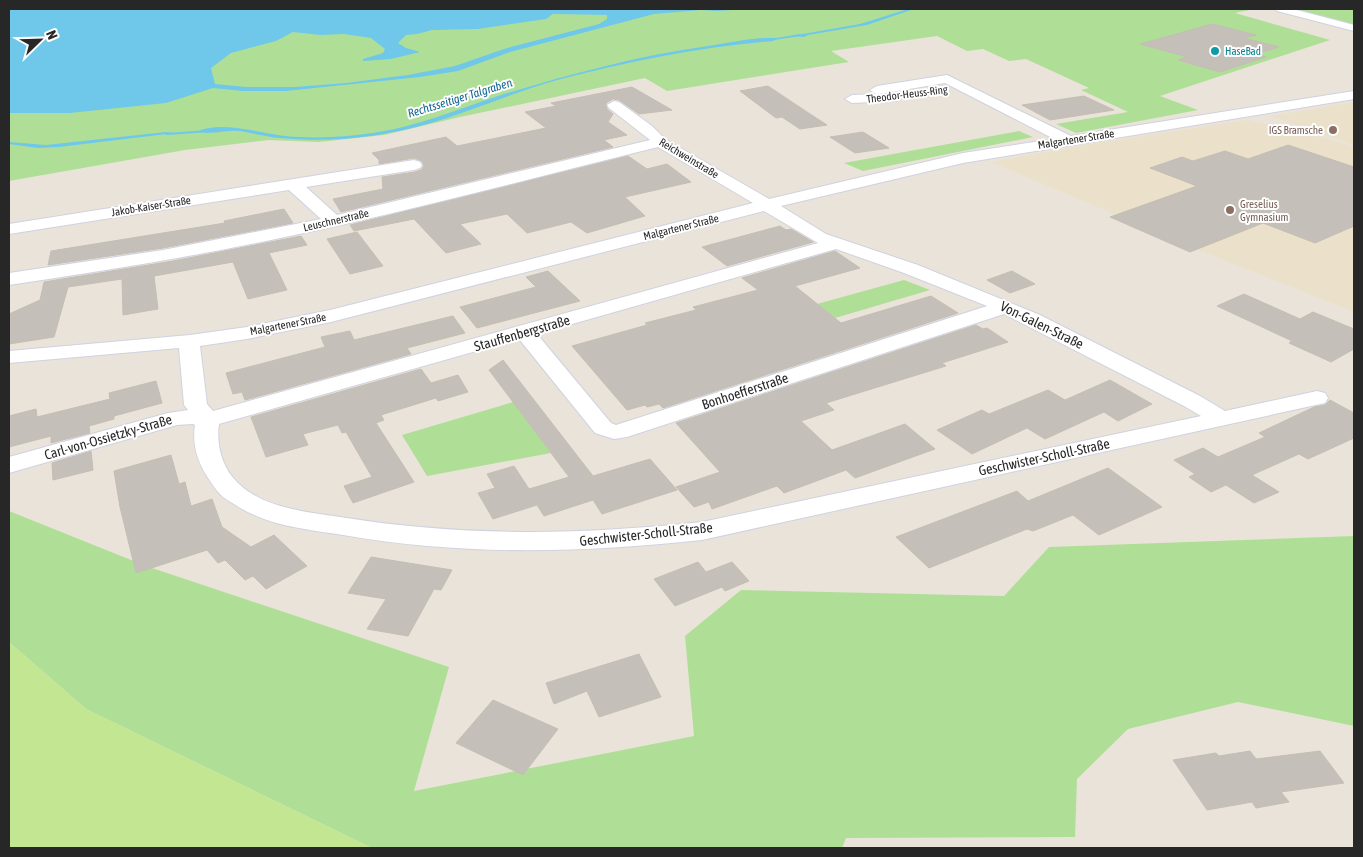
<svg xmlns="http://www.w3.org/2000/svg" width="1363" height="857" font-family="'Asap Condensed',sans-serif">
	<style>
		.education { fill: #ebe0c9 }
		.green { fill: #afdf97 }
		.pitch { fill: #c3e693 }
		.water { fill: #6fc8e9; fill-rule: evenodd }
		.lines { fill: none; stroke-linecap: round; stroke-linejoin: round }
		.stream { fill: #6fc8e9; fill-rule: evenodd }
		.building { fill: #c5bfb9; stroke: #c4beb3 }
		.minor-casing { stroke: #cfd2e0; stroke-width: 2 }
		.minor { fill: #fff; fill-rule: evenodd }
		.culture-dot { fill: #0f9aa8; stroke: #fff; stroke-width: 2 }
		.education-dot { fill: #8d6e63; stroke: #fff; stroke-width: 2 }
		.labels { text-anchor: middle; stroke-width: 4; stroke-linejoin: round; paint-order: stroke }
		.far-culture-label { font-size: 11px; fill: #0d838f; stroke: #fff; text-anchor: start }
		.far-street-label { font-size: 11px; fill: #272727; stroke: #fff }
		.far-education-label { font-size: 11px; fill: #785e54; stroke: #fff; text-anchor: end }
		.far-water-label { font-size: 12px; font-style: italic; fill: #126591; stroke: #fff }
		.street-label { font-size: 14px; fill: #272727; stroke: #fff }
	</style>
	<rect width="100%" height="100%" fill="#eae3d9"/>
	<!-- education -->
	<g class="education">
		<path d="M1354,102V145L1271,116Z"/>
		<path d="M1248,120L1333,140L1354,148V312L1221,259L991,162L1102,142Z"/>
	</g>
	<!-- green -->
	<g class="green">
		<path d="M9,9H1254L1235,13L1330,40L1160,96L1198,110L1076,133L1056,124L1128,112L1081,90L1089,88L1026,59L1009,61L983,49L967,51L937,36L831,51L849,62L667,91L645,78L460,117L384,135L319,142L269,140L185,150L9,181Z"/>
		<path d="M1290,9H1354V25Z"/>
		<path d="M1019,131L1033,137L863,171L844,163Z"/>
		<path d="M904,280L930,290L835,318L817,304Z"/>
		<path d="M513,402L551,453L427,476L402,435Z"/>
		<path d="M9,511L146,566L449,667L414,791L694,736L685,636L741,590L1004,596L1049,547L1354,536V726L1238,702L1128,729L1077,779L1075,837L846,838L842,848H372L86,709L9,642Z"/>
	</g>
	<!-- pitch -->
	<path class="pitch" d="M9,642L86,709L372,848H9Z"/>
	<!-- water -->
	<g class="water">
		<path d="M9,9H749L716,11L701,10L654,14L510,52L458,71L420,77L286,91H243L213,88L166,103L70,113H9ZM553,14L607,15V19L599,24L507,48L455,66L408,75L346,83L295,87H246L215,84L211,68L231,53L276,41L293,32L320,35L344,34L371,38L385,49L383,53L363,59V61L391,59L420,52L406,48L398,43L406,35L417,34L432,30L478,29L546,19Z"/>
		<path d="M908,9H914L867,25L808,35L804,37L791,36L860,24Z"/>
		<path d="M775,38L777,39L773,41C701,47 631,61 561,79C517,91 475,110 431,123C383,137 331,143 281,138C267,137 253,133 240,131C227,129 209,136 199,131C222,121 260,133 285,136C315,139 349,137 379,132C421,125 458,109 498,96C567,75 636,56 708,46C729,43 754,37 775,38Z"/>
		<path d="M166,132L175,133L59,147L38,148L9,144V142L46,145Z"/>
	</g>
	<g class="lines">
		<!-- stream -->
		<g class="stream">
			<path d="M800,34L801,36L767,41L765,40Z"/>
			<path d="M208,130H210V132L167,135L165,134L167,133Z"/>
		</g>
	</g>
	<!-- building -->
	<g class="building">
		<path d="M1212,24L1256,35L1244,38L1279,47L1256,54L1266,57L1220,72L1178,60L1187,57L1140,44Z"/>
		<path d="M768,86L807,112L827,125L800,129L782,117L776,118L740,91Z"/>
		<path d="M632,87L672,110L639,114L619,100L613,99L606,103L607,109L613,114L608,122L627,135L604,140L613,147L341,212L333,199L383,189L382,177L415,172L421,170L424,166L422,161L414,158L379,164V160L372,153L446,137L457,146L546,128L525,112L556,106L551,103Z"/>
		<path d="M1084,96L1114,110L1050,120L1022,105Z"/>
		<path d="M863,132L889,148L855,153L830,137Z"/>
		<path d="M1288,145L1354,167V226L1315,243L1263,223L1190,252L1110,217L1197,186L1150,168L1182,157L1193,161L1225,151L1248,159Z"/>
		<path d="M628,156L647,169L667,164L691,182L625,197L645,216L587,233L571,222L527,233L507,214L460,224L481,244L446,253L414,219L354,231L350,225Z"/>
		<path d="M284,209L293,223L163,248L48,265L51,251L225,223L224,221Z"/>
		<path d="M780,226L786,230L791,229L813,242L727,266L702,247Z"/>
		<path d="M357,232L383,266L350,274L327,239Z"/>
		<path d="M301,236L307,245L269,253L287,290L248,299L233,262L154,276L158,309L123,315L122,279L68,287L54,337L9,344V314L40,300L44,282L173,261Z"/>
		<path d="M835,251L860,268L795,286L841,323L931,296L958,313L663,408L659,404L647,407L645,405L627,410L572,346L647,325L645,323L696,310L693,307L758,290L742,278Z"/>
		<path d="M548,271L580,301L477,328L460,307L536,287L526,277Z"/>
		<path d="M1012,271L1035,284L1010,293L987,280Z"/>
		<path d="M1244,294L1300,319L1313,312L1354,329V349L1331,362L1289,343L1292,341L1217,306Z"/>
		<path d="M453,316L465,333L407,348L411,354L245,400L242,392L233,394L226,373L325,347L321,337L350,331L354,340Z"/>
		<path d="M976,325L983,329L987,328L1008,342L942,363L946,366L826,403L834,410L801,421L832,450L905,424L935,449L855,478L846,470L784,493L777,486L712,509L709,502L694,507L676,487L720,472L676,423Z"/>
		<path d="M503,360L593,476L650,459L677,490L602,514L593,500L544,516L537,505L493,519L478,493L495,488L487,474L514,466L529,489L569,477L489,370Z"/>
		<path d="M421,369L431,383L458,375L468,392L438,401L436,398L381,415L384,420L376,423L414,482L353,503L344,486L372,477L346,432L342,433L338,425L303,434L308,445L266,457L251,417Z"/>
		<path d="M1110,380L1152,404L1118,421L1104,412L1045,439L1027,428L972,454L937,430L982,410L989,414L1048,390L1065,400Z"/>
		<path d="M156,381L162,403L114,416V419L89,426L90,433L51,443V436L9,447V416L36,409L37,417L110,399L109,393Z"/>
		<path d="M1330,400L1354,413V438L1308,459L1299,454L1252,475L1279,492L1254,503L1226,485L1211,492L1189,477L1195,474L1174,460L1203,448L1218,457L1265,437L1259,433L1314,407L1325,405Z"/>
		<path d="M91,451L93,470L53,480L52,463Z"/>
		<path d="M171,455L179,484L185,482L191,506L212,499L222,527L251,547L274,535L307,566L266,589L253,576L245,580L225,560L218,563L207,550L136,573L120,507L114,471Z"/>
		<path d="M1108,468L1162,507L1099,535L1073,515L1033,531L1027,529L929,568L896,537L1017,491L1028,501Z"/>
		<path d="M371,557L452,570L441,590L434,589L408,636L367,629L386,599L348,593Z"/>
		<path d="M698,562L706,572L732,562L749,581L725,591L722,587L675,606L654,579Z"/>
		<path d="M639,654L661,697L599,717L587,691L554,704L546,683Z"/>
		<path d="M493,700L558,729L523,775L456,743Z"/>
		<path d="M1250,751L1256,759L1320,751L1344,783L1281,792L1289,802L1256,808L1252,802L1207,810L1173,760L1216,753L1219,756Z"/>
	</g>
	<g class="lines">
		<defs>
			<g id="minor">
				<path d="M1276,9H1293L1354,25V31L1277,11Z"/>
				<path d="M947,75L1071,136L1354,91V99L963,163L781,206L826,234L918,265L1040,315L1200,396L1225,411L1317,391L1325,393L1328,398L1325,403L702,540C579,553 465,556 343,535C305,529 267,526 234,504C229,501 223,498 219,493C215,489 212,483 208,478C197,461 192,444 195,425L193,424L177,425L9,473V457L168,413L188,410L184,405L179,348L9,363V351L190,335L247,327L330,310L753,203L658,147C529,179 401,213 271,240C184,258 97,272 9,285V273L163,250L321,219L289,190L9,234V224L414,160L420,162L422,165L420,168L414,170L306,187L337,215L650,140L609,108L607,105L614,101L619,102L652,126L665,139L769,199L963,153L1054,139L945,83L879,94H900L902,97L900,100L895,101L852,103L845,99L852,95L876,94L870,90L877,86ZM764,211L818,243L213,411L207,404L200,346L247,339L331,322ZM836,249L904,273L987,306L616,425L611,423L537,334ZM1004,314L1184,406L1201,416L702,522C578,535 464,537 340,517C307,512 263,508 238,483C222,468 216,445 219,424L519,339L595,433L614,439L627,437Z"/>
			</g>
		</defs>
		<!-- minor casing -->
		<use href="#minor" class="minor-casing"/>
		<!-- minor -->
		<use href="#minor" class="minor"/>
	</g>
	<!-- markers -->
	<circle class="culture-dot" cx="1215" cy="51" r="5"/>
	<g class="education-dot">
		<circle cx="1333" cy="130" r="5"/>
		<circle cx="1230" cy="210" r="5"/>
	</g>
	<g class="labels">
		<!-- far-culture labels -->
		<g class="far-culture-label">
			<text x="1225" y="55">HaseBad</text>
		</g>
		<!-- far-street labels -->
		<g class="far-street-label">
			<text transform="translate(907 94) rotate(-7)" y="4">Theodor-Heuss-Ring</text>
			<text transform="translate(1076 139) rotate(-9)" y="4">Malgartener Straße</text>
			<text transform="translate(689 158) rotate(31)" y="4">Reichweinstraße</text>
			<text transform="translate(151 206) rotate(-9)" y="4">Jakob-Kaiser-Straße</text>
			<text transform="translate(336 220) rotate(-13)" y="4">Leuschnerstraße</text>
			<text transform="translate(681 227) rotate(-14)" y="4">Malgartener Straße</text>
			<text transform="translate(288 324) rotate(-11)" y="4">Malgartener Straße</text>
		</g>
		<!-- far-education labels -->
		<g class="far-education-label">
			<text x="1323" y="134">IGS Bramsche</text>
			<text x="1240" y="208" text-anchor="start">Greselius<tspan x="1240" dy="13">Gymnasium</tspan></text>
		</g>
		<!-- far-water labels -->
		<g class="far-water-label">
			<text transform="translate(460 98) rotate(-17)" y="4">Rechtsseitiger Talgraben</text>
		</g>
		<!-- street labels -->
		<g class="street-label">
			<text transform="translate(1042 325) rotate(26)" y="5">Von-Galen-Straße</text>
			<text transform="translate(522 333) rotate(-16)" y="5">Stauffenbergstraße</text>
			<text transform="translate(745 391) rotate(-18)" y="5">Bonhoefferstraße</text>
			<text transform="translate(108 437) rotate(-16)" y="5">Carl-von-Ossietzky-Straße</text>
			<text transform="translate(1044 457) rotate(-12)" y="5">Geschwister-Scholl-Straße</text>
			<text transform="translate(646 534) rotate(-6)" y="5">Geschwister-Scholl-Straße</text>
		</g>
	</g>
	<!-- border -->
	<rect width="1363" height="857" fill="none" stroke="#272727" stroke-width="20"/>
	<!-- north arrow -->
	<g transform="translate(40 40) rotate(67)" stroke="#ffffff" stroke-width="4" paint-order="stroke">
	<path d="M0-4L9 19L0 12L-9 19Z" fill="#272727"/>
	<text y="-8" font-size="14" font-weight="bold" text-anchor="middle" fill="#272727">N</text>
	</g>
</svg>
